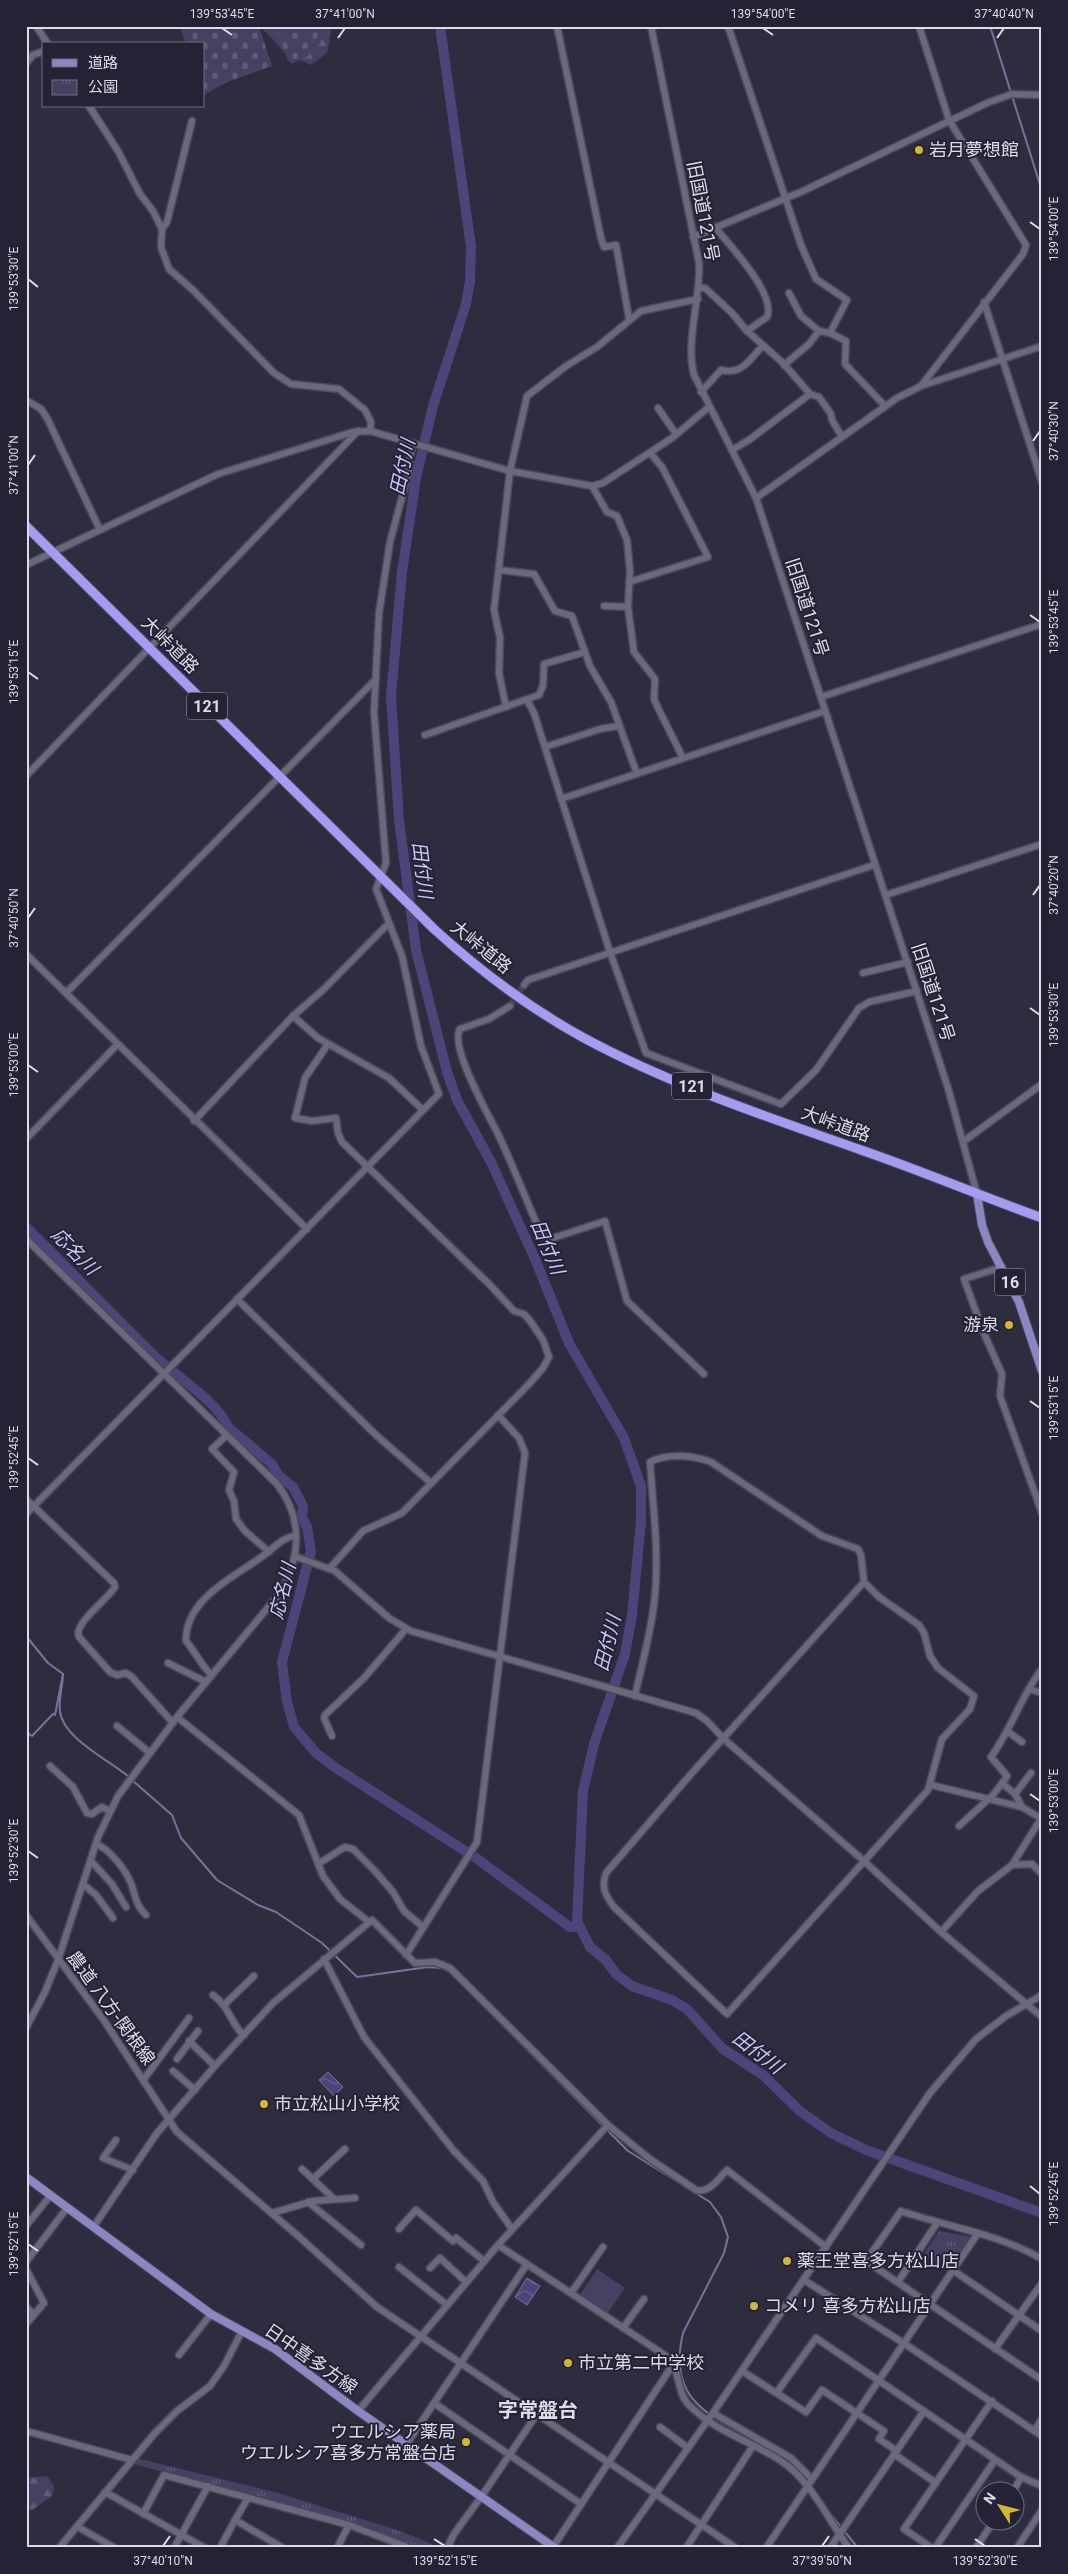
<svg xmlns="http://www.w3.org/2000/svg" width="1068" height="2574" font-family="Roboto,'Noto Sans JP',sans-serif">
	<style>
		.forest { fill: url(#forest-firs) }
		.cemetery { fill: url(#cemetery-stones) }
		.park { fill: url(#park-tufts) }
		.pitch { fill: #444163 }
		.water { fill: url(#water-waves); stroke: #77729b }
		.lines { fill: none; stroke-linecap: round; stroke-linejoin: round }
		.stream { stroke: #77729b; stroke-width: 2 }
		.river { stroke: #4b4579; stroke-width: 10 }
		.minor-tunnel { stroke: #484758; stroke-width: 6; stroke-dasharray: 6 3; stroke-linecap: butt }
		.minor-casing { stroke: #4a4958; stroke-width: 9 }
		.major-casing { stroke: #4a4958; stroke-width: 10 }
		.highway-casing { stroke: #4a4958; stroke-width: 11 }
		.minor { stroke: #69687d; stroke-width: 6 }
		.major { stroke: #8c87c3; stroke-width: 8 }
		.highway { stroke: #a49cf2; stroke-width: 9 }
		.ticks { fill: none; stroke: #dddce9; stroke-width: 2 }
		.poi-dot { fill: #d4b635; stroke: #242335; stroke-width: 2 }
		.labels { text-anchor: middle; stroke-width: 4; stroke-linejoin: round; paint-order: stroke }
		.shield { fill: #242335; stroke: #a6a4b3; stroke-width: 1 }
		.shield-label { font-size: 16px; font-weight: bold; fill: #dddce9 }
		.poi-label { font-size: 18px; fill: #dddce9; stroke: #242335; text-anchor: start }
		.street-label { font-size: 18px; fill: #dddce9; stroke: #242335 }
		.water-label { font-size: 19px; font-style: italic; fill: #cbc8fa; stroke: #242335 }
		.quarter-label { font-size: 20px; font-weight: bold; fill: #dddce9; stroke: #242335 }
		.neatline { fill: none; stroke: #dddce9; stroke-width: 2 }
		.ticks-label { font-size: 12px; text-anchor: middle; fill: #dddce9 }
	</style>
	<defs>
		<pattern id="forest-firs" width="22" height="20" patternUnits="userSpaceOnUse" patternTransform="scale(1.25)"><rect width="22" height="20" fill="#444163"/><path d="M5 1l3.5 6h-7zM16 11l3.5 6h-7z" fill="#5f5c79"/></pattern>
		<pattern id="cemetery-stones" width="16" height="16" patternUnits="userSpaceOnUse" patternTransform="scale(1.25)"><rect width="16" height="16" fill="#444163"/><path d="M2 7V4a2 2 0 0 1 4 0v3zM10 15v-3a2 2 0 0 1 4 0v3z" fill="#5f5c79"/></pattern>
		<pattern id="park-tufts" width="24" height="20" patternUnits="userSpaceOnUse" patternTransform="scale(1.25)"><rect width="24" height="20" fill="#444163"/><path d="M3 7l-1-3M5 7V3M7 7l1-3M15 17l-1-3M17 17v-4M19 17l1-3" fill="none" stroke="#5f5c79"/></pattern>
		<pattern id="water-waves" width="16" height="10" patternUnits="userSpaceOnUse" patternTransform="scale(1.25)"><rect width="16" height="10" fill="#4b4579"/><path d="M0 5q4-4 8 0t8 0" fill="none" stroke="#645f8c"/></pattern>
	</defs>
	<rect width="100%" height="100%" fill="#2e2d3f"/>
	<!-- forest -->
	<g class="forest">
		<path d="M260,26H332L327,53L311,65L285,53Z"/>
		<path d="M47,2476L54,2486L52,2496L31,2511L26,2510V2478Z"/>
	</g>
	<!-- cemetery -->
	<g class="cemetery">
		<path d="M180,26H259L272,66L225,83L204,95V44H186Z"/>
		<path d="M276,26H323L308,56L292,64L287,59Z"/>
	</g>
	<!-- park -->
	<g class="park">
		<path d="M939,2231L972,2237L950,2273L925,2256V2252Z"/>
		<path d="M136,2458L278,2493L400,2531L442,2548H415L362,2528L131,2463Z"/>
	</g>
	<!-- pitch -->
	<path class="pitch" d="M597,2269L625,2288L607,2314L580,2295Z"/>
	<!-- water -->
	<g class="water">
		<path d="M328,2072L343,2087L334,2096L319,2080Z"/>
		<path d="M527,2278L540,2286L527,2305L515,2297Z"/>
	</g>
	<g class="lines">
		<!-- stream -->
		<g class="stream">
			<path d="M990,26L1042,191"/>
			<path d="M26,1636L48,1663L63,1674"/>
			<path d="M63,1674C63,1686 58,1700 60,1712C64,1739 109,1760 129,1777"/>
			<path d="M26,1732L32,1736L53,1714L55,1715L63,1674"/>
			<path d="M132,1780L172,1815L181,1838L217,1880L258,1905L276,1912L322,1943L357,1977L428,1967L442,1968L451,1973"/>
			<path d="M460,1982L628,2151L710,2202L721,2217L728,2237L724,2253L683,2333C668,2397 704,2413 752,2439"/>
			<path d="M828,2511L858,2548"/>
		</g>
		<!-- river -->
		<g class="river">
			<path d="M440,26L471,247L470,281L466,304L433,406L416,478L402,572L391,696L399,820L416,950L447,1072L457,1100L491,1162L535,1259L569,1343L624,1438L641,1486V1521L632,1615L625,1654L594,1744L583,1791L577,1921L590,1947L606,1960L616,1974L632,1986L672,2000L687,2009L723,2049L763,2075L801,2112L831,2133L866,2150L1042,2213"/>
			<path d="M26,1227C70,1270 113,1316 158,1359C178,1378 217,1401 228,1427L272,1464L278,1475L293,1487L303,1506L302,1518L307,1527L311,1551L282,1662L287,1702L294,1727L316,1753L336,1768L476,1858L570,1927H579"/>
		</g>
		<!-- minor-tunnel -->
		<path class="minor-tunnel" d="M510,1006L524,985"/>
		<defs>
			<g id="minor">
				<path d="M36,26L48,44"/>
				<path d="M557,26L601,238L604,247L616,245L629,318"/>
				<path d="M651,26L699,263C701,299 685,341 694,375L756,498L948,1088L977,1194"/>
				<path d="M728,26L801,245L816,279L847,300L830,333L846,341L845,364L885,406"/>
				<path d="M919,26L949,120L1026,245L1023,254L921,386"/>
				<path d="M26,63L33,55L44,51"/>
				<path d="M89,106L118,151L140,194L153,211L162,229L161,247L169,269L194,291L274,373L291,384L339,389L365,410L371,422L370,431"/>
				<path d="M715,227C728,244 777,294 767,317L747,331"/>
				<path d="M162,229L167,222L192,121"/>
				<path d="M693,237L803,191L987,103L1012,94L1042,95"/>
				<path d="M699,288H705L732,313L747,331L783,363L810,394L819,397L831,414L832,420L842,437"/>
				<path d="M789,293L801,316L819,331"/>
				<path d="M984,302L1042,482"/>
				<path d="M784,365L809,344L819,331L830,333"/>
				<path d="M701,392L721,370C743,375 748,360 763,346"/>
				<path d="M26,400L41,409L47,418L100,530"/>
				<path d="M658,408L676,434"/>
				<path d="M732,450L749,440L810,394"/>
				<path d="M592,486L607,512L617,516L627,540L630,571L628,607L634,652L655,679L654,699L657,706L683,758"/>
				<path d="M756,498L897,398L921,386L1042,346"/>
				<path d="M26,565L218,474L353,432L370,431L510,471L592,486L603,483L672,438L709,407"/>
				<path d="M499,570L534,574L555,611L572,616L590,666L611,702L637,774"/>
				<path d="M629,582L708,557L662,467L650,453"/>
				<path d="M604,606L628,607"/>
				<path d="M821,697L1042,624"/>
				<path d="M527,700L534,713L610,952L646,1053L781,1104L816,1070L859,1008L869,1002L917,991"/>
				<path d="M506,707L499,673L500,638L494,610L510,471L527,396L566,366L597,347L641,311L698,299"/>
				<path d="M425,735L539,695L543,686L544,664L585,652"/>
				<path d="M545,747L600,729L619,726"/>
				<path d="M26,776L358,431"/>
				<path d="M561,799L825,711"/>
				<path d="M886,895L1042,844"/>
				<path d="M26,954L307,1229"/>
				<path d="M863,973L908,962"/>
				<path d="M524,985L528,980L540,976L874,865"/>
				<path d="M66,993L376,679"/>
				<path d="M510,1006L489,1019L460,1029C449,1046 489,1116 498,1134C514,1168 527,1202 542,1236L550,1239L605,1221L627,1301L704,1374"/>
				<path d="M293,1016L318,1038L389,1078L423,1110"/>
				<path d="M328,1044L305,1078L295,1118L312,1121L336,1118L338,1133L342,1142L490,1285L514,1311L524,1314L531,1322L543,1340L549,1357L543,1368L529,1384L402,1513L363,1531L330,1568"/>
				<path d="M194,1121L293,1016L324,989L389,923"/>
				<path d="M26,1139L117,1045"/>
				<path d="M964,1141L1042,1084"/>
				<path d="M26,1239L277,1484C303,1518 301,1556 280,1593L177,1717L118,1796L98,1837L58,1960L45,1992L26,2028"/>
				<path d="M1002,1267L964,1279L983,1331L1002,1374L1000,1396L1042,1513"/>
				<path d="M237,1299L376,1435L431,1483"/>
				<path d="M227,1435L212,1449L234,1472L229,1490L234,1501L236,1519L245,1531L269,1552"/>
				<path d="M26,1499L114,1583L115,1587C107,1600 73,1624 79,1637L110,1672L117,1675L126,1673L132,1677L173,1723"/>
				<path d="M26,1514L439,1094L421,1046L402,956L376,889L386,863L374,712L379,613L390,542L408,475L412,445"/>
				<path d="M294,1556L335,1571L389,1618L411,1631L696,1713L707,1721L724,1739L864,1861L941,1932L1042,2017"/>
				<path d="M168,1663L206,1682"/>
				<path d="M212,1675C205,1671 194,1650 186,1641C185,1600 232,1578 260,1558C271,1551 283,1536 296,1536"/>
				<path d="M1029,1689L1042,1693"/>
				<path d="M635,1696C642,1663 652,1630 655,1595C659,1551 653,1506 650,1462C667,1453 693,1455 711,1462L822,1536L858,1549L861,1555L864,1582L879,1597L919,1625L924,1633L930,1656L938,1668L974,1696L970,1709L942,1739L928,1790L727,2014L614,1907C605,1895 601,1887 606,1873L691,1774L864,1582"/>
				<path d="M177,1717L299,1815L323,1876L340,1899L369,1922"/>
				<path d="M117,1726L150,1753"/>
				<path d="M1007,1731L1022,1742"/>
				<path d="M332,1736L324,1718L325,1715L364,1678L406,1629"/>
				<path d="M50,1766L73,1787L87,1813L92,1814L102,1807L109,1811"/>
				<path d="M1003,1784L1015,1794L1022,1807"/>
				<path d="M931,1785L1022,1807L1042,1819"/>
				<path d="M1015,1794L1031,1773"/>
				<path d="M959,1826L993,1795L1006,1778L1007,1776L991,1757C1011,1730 1021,1696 1042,1669"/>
				<path d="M96,1844C108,1848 124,1868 129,1879C136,1893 134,1904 146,1915"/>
				<path d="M91,1861L112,1884L126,1907"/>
				<path d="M318,1864L345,1847L353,1849L375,1871L393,1892L404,1911L423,1927"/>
				<path d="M1012,1865L1032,1864L1042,1874"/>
				<path d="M83,1884L96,1895L113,1918"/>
				<path d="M26,1915L103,2019L177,2132L297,2235L377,2307L736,2548"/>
				<path d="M941,1932L978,1891L1012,1865L1042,1817"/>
				<path d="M406,1955L477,1842L525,1453L519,1438L498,1415"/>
				<path d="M324,1959L364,2037L454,2151L483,2181L493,2202L512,2229"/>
				<path d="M213,1995C230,2007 233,2028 244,2035"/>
				<path d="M224,2005L254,1976"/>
				<path d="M189,2041L215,2066"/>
				<path d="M177,2059L198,2031"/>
				<path d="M173,2071L195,2090"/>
				<path d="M144,2079L189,2018"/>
				<path d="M116,2140L103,2158L133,2170"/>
				<path d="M302,2169L333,2198"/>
				<path d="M313,2179L345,2149"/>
				<path d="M308,2202L361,2245"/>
				<path d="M272,2213L313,2201L355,2198"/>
				<path d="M26,2226L50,2196"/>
				<path d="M94,2226L157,2133L215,2066L273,2003L372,1920L415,1963L435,1962L450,1968L608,2125L650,2159L696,2190C710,2193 718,2179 727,2170L826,2247"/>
				<path d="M399,2229L416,2210L453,2241L456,2238L484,2261"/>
				<path d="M498,2245L666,2356C682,2370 675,2392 690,2406C717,2433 754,2442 784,2463C812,2483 829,2521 849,2548"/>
				<path d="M1042,2259C999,2234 948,2227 901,2211L866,2261L1042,2380"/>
				<path d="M26,2262L67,2208"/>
				<path d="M399,2267L447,2305"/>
				<path d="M430,2268L440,2258L466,2282"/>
				<path d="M26,2269L44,2303L26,2324"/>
				<path d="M954,2271L1042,2331"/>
				<path d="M804,2280L905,2344L1042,2436"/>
				<path d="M898,2282L937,2223"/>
				<path d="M571,2293L603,2247"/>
				<path d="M26,2307L34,2314"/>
				<path d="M623,2328L644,2299"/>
				<path d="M995,2349L1042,2283"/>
				<path d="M179,2355L211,2314"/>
				<path d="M742,2371L806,2412L822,2390L884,2431L879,2439L897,2451"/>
				<path d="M777,2392L816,2338L1021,2477L1042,2486"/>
				<path d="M434,2403L581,2504"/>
				<path d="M358,2411L498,2245L608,2125"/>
				<path d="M713,2413L791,2458L812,2479"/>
				<path d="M660,2427L688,2448"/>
				<path d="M26,2431L132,2460"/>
				<path d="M1034,2431L1042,2419"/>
				<path d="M406,2445L527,2264"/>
				<path d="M894,2454L936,2483"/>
				<path d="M105,2492L205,2548"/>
				<path d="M1013,2492L1021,2477"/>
				<path d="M143,2514L164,2475L349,2525L410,2548"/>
				<path d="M235,2520L248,2498"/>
				<path d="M78,2527L115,2548"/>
				<path d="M553,2547L674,2363"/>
				<path d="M59,2548L155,2433L177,2411L210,2386L224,2366L242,2331"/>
				<path d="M174,2548L208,2486"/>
				<path d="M220,2548L235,2520L283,2548"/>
				<path d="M337,2548L349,2525"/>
				<path d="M447,2548L454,2534L481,2497L537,2414"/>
				<path d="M617,2548L713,2413L930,2093L976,2039L1006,2016L1042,1995"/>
				<path d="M686,2548L753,2446"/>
				<path d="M766,2548L978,2233"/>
				<path d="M830,2548L924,2411"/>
				<path d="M932,2548L904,2529L992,2401"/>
				<path d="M935,2548L995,2460"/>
				<path d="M976,2548L993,2522"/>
				<path d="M1017,2548L1042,2510"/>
			</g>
			<g id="major">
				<path d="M977,1194L982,1225L988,1242L1019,1302L1042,1371"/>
				<path d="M26,2177L211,2314L275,2349L358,2411L555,2548"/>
			</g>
			<path id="highway" d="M26,526L434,929C480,971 529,1008 584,1038C671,1085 768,1117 861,1150C922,1171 981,1196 1042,1218"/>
		</defs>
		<!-- minor casing -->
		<use href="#minor" class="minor-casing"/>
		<!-- major casing -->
		<use href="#major" class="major-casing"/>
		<!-- highway casing -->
		<use href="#highway" class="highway-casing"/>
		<!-- minor -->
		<use href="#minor" class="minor"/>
		<!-- major -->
		<use href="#major" class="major"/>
		<!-- highway -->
		<use href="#highway" class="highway"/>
	</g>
	<!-- ticks -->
	<path class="ticks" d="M222,28L232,35M763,28L773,35M338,38L345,28M997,38L1004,28M1030,222L1040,229M28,279L38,287M1033,441L1040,431M28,465L35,455M1030,615L1040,622M28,672L38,679M1033,895L1040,885M28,918L35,908M1030,1008L1040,1015M28,1065L38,1072M1030,1401L1040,1408M28,1458L38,1465M1030,1794L1040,1801M28,1851L38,1858M1030,2186L1040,2194M28,2244L38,2251M434,2539L445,2546M975,2539L985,2546M163,2546L170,2536M822,2546L829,2536"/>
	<!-- markers -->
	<g class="poi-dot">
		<circle cx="919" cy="150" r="5"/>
		<circle cx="1009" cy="1325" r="5"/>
		<circle cx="264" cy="2104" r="5"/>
		<circle cx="787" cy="2261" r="5"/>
		<circle cx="754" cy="2306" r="5"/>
		<circle cx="568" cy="2363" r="5"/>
		<circle cx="466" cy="2442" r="5"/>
	</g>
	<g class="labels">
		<!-- shield labels -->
		<g class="shield">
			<rect x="187" y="692.5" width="40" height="27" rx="4"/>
			<rect x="672" y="1072.5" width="40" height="27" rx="4"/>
			<rect x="995" y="1268.5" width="30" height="27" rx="4"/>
		</g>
		<g class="shield-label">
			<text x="207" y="712">121</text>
			<text x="692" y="1092">121</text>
			<text x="1010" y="1288">16</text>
		</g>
		<!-- poi labels -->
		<g class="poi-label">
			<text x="929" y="156">岩月夢想館</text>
			<text x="999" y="1331" text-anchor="end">游泉</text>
			<text x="274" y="2110">市立松山小学校</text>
			<text x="797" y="2267">薬王堂喜多方松山店</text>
			<text x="764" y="2312">コメリ 喜多方松山店</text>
			<text x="578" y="2369">市立第二中学校</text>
			<text x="456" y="2438" text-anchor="end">ウエルシア薬局<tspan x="456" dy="21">ウエルシア喜多方常盤台店</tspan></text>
		</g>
		<!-- street labels -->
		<g class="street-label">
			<text transform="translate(703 211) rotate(79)" y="6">旧国道121号</text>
			<text transform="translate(807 607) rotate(72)" y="6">旧国道121号</text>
			<text transform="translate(170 645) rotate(45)" y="6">大峠道路</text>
			<text transform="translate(481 947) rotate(39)" y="6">大峠道路</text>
			<text transform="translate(933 992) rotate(72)" y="6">旧国道121号</text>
			<text transform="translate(836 1124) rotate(20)" y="6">大峠道路</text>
			<text transform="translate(111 2008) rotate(54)" y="6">農道 八方-関根線</text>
			<text transform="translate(311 2359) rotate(35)" y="6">日中喜多方線</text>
		</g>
		<!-- water labels -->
		<g class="water-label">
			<text transform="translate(402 467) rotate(-78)" y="7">田付川</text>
			<text transform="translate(423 870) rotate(83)" y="7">田付川</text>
			<text transform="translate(548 1247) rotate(67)" y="7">田付川</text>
			<text transform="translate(75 1251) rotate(45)" y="7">応名川</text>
			<text transform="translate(282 1591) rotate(-76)" y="7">応名川</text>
			<text transform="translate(607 1643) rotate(-76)" y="7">田付川</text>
			<text transform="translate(758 2052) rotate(37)" y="7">田付川</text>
		</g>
		<!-- quarter labels -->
		<g class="quarter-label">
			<text x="538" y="2417">字常盤台</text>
		</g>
	</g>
	<!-- border -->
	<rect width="1068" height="2574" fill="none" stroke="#242335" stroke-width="55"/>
	<!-- legend -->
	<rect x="42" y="42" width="162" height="65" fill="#242335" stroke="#6e6d7d"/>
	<rect x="52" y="59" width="25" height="8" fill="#8c87c3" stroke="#6e6d7d"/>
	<text x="88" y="68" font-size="15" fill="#dddce9">道路</text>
	<rect x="52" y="80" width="25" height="15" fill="url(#park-tufts)" stroke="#6e6d7d"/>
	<text x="88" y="92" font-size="15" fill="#dddce9">公園</text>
	<!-- north arrow -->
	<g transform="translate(1000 2506) rotate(306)"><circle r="24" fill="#242335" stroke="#6e6d7d"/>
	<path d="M0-4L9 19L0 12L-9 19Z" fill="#d4b635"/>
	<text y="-8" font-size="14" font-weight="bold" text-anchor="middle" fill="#dddce9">N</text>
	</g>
	<rect x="28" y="28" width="1012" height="2518" class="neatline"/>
	<g class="ticks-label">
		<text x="222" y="18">139°53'45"E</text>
		<text x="345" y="18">37°41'00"N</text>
		<text x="763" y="18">139°54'00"E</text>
		<text x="1004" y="18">37°40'40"N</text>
		<text transform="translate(1054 229) rotate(-90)" y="4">139°54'00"E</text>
		<text transform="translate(14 279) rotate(-90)" y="4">139°53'30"E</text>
		<text transform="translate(1054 431) rotate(-90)" y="4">37°40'30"N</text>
		<text transform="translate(14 465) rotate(-90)" y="4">37°41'00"N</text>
		<text transform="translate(1054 622) rotate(-90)" y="4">139°53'45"E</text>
		<text transform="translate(14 672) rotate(-90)" y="4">139°53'15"E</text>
		<text transform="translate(1054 885) rotate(-90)" y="4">37°40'20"N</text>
		<text transform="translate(14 918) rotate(-90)" y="4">37°40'50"N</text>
		<text transform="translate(1054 1015) rotate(-90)" y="4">139°53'30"E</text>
		<text transform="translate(14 1065) rotate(-90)" y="4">139°53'00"E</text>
		<text transform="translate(1054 1408) rotate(-90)" y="4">139°53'15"E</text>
		<text transform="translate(14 1458) rotate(-90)" y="4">139°52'45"E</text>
		<text transform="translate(1054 1801) rotate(-90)" y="4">139°53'00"E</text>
		<text transform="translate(14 1851) rotate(-90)" y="4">139°52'30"E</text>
		<text transform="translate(1054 2194) rotate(-90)" y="4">139°52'45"E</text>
		<text transform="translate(14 2244) rotate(-90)" y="4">139°52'15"E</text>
		<text x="163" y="2565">37°40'10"N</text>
		<text x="445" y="2565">139°52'15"E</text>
		<text x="822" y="2565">37°39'50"N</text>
		<text x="985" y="2565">139°52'30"E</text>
	</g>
</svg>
